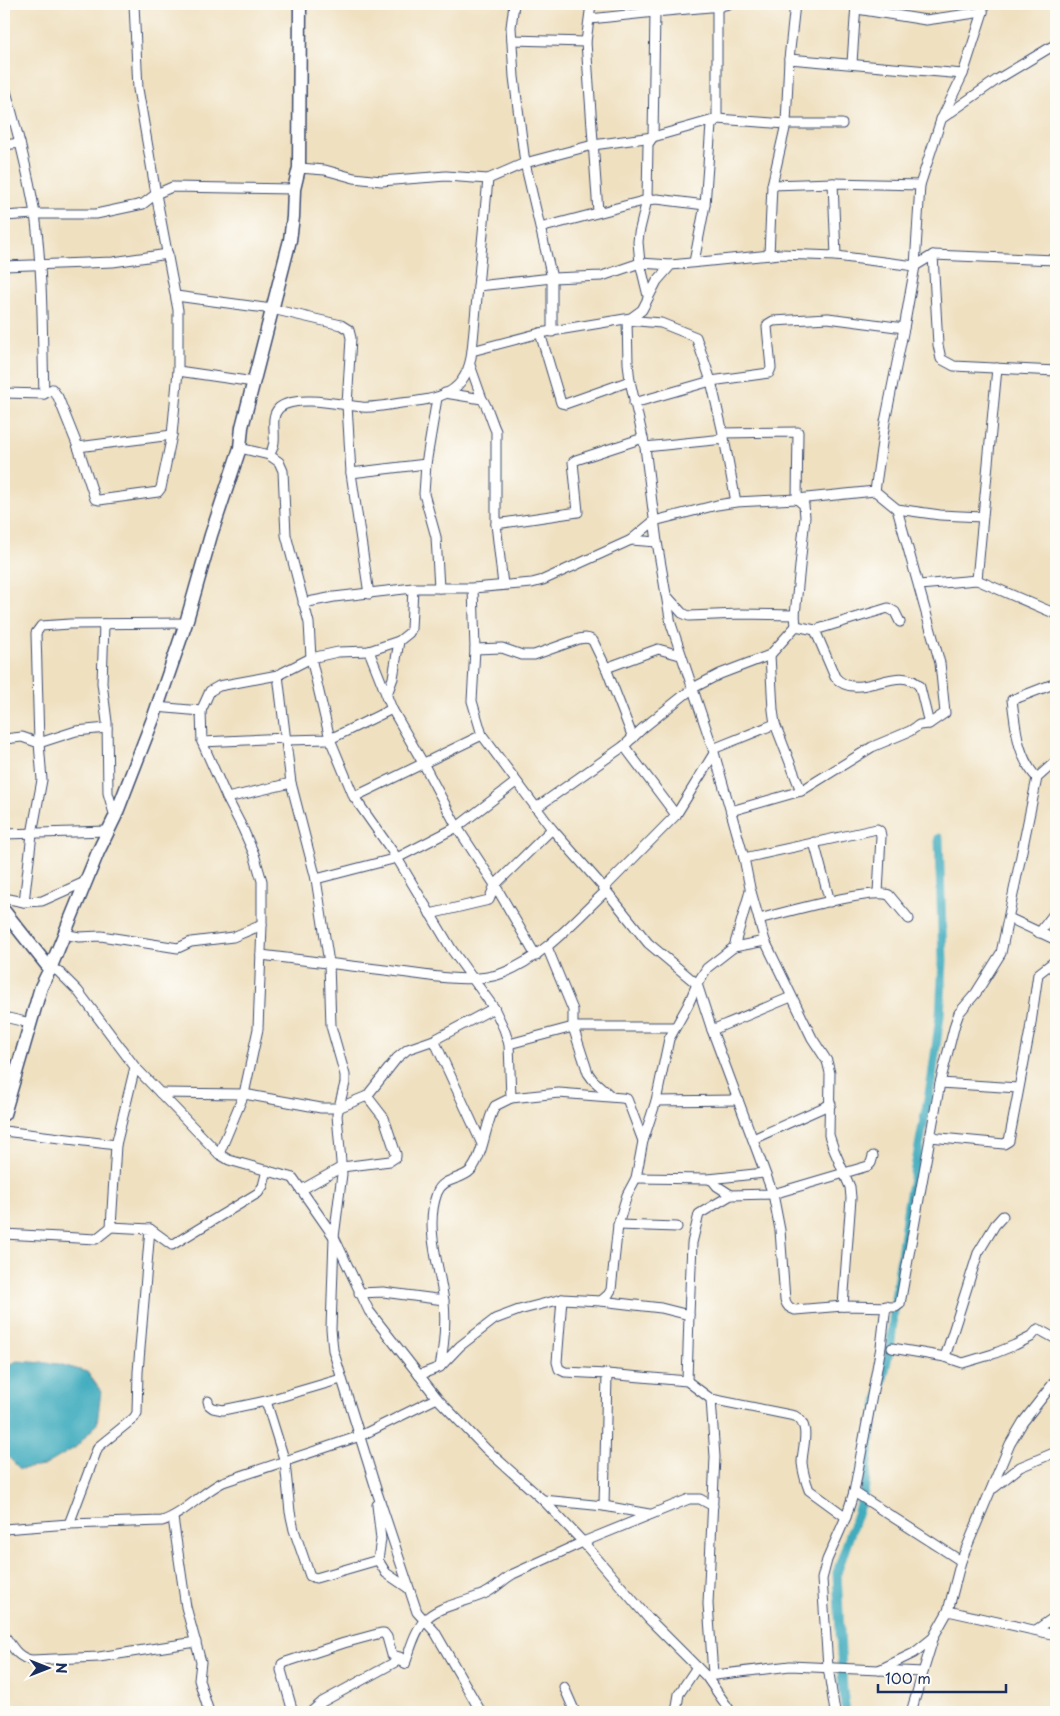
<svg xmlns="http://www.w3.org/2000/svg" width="1060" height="1716" font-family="'Playpen Sans',sans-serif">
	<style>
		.water { fill: #40acbe; stroke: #2e6e8e }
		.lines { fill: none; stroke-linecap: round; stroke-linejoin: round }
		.canal { stroke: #40acbe; stroke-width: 9 }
		.street-casing { stroke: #3b4a6d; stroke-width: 11 }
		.secondary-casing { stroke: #3b4a6d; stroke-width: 15 }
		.street { stroke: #fff; stroke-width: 9 }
		.secondary { stroke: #fff; stroke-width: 12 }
	</style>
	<rect width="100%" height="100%" fill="#fdfcf7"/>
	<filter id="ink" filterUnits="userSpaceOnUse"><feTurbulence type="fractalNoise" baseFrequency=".02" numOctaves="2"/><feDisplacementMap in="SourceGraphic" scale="10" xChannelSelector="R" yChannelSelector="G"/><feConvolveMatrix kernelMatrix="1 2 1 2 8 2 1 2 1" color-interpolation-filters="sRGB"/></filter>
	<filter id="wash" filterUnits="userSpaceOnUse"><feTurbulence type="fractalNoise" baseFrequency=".0096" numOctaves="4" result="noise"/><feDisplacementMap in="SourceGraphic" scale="20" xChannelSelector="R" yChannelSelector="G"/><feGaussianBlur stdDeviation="1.12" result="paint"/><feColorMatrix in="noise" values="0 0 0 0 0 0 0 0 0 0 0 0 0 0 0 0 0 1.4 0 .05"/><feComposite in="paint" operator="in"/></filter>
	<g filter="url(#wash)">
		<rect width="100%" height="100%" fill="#efe0c0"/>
		<!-- water -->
		<path class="water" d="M17,1361L59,1364L87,1372L101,1391L97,1424L76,1447L44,1466L20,1469L4,1453V1367Z"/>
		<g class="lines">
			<!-- canal -->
			<g class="canal">
				<path d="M895,1298L908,1205L932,1077L940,1016L943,961L939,838"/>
				<path d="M846,1712L843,1691L837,1573L864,1493L872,1430L891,1342L894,1311"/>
			</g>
		</g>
	</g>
	<g filter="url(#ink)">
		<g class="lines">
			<defs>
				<g id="street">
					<path d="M514,4L511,27L514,77L525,163L552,278V332"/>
					<path d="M591,4L586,42L598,212"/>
					<path d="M857,9L926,20L983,12"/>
					<path d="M590,19L655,12L721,6L729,4"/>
					<path d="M512,40L586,42"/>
					<path d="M789,59L963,74"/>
					<path d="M852,63L856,4"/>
					<path d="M4,84C16,127 28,170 35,214C43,273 42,334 44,394L52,389L58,397L78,447L95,499L99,500L158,492L161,488L172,435L178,371V310L156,194L138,89L134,4"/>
					<path d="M941,119L998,79L1056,44"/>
					<path d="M4,145L20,143"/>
					<path d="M299,168L325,170L354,178L381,181L446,176L488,179L525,163L593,145L653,137L717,119L786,124H842"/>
					<path d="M833,183L836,256"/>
					<path d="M772,185L833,183L920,185"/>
					<path d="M4,216L34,214H96L143,204L156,194L172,187L294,189"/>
					<path d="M540,228L647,200L657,199L705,205"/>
					<path d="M769,255L772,185L786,124L789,59L795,4"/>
					<path d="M933,255L1056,260"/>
					<path d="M694,262L705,205L711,125L717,119V8L721,6V4"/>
					<path d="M4,266L113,262L168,254"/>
					<path d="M478,286L552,278L602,276L640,263L671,265"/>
					<path d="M176,296L272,309L341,325L349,330L351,338L347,405L351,473L369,594"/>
					<path d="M648,296L640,263L638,242L639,233L647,200L648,144L653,137L655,12"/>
					<path d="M631,318L627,320L628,363L630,381L645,447L657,542L671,624L713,749L744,858L750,888L765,941L812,1038L827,1061L830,1073L829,1135L834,1150L850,1187L851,1198L843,1306"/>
					<path d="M627,320L661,323L696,337L711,381L723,433L736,502"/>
					<path d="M540,333L561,403L565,404L630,381"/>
					<path d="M472,351L488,179"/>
					<path d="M470,365L482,399"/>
					<path d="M178,371L254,382"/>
					<path d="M4,393L44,394"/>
					<path d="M445,393L482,399C488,406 491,421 496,431V524L503,585"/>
					<path d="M437,398L426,464L424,494L436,537L439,588"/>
					<path d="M634,403L711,381L769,373L771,368L767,327L768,324L773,321L828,318L904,328"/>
					<path d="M723,433L798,432L797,499L804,505L805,517L795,615L796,626"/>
					<path d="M78,447L172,435"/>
					<path d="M645,447L724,439"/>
					<path d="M240,448L269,455C281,439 267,420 279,408C295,394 343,405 362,407C375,408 388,405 401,403C439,399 467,395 472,351L540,333L631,318L642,310L657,281L671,265L780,254L836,256L915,266L933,255L938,345L941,359L954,366L1056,371"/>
					<path d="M269,455L279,462L283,471L286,535L309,623L311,658L330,739L354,797L397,858L452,950L494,1008L504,1029L509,1044L511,1098L495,1106C485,1124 484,1154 471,1170C461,1181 443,1177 437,1193C424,1228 440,1267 444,1302C446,1324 444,1346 440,1367"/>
					<path d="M351,473L426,464"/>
					<path d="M875,491L885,422L904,328L915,266L920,185L941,120L963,74L983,12V4"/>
					<path d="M496,524L578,512L573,462L576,460L643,438"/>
					<path d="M631,540L657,542"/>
					<path d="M977,580L997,368"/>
					<path d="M919,585L977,580L1056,614"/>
					<path d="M473,588L475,649L472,701L482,735L552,829L604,888L648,943L697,984L712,1030L773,1194L780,1230L785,1300C787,1306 789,1308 795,1310L843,1306L896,1307L900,1304L940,1083L955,1024L959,1013L976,993L1001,953L1037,778L1056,761"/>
					<path d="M666,595L682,613L689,616L740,614L795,615"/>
					<path d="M303,603L334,597L413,588H473L532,583L543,580L631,540L654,521L717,505L736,502L797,499L875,491L897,509L940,515L982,517"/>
					<path d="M104,624L102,683L107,722L108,793L115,817"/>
					<path d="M815,630L835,677C858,704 899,661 920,687L929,724"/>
					<path d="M475,649L502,648L522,655H534L579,639C584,638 589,637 593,641L606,668L658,649L680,655"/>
					<path d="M369,651L392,709L423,763L457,827L495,885L536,956"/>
					<path d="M606,668L633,738"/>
					<path d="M278,675L291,783L316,879L329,963L331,1026L345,1075V1083L337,1115L342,1174L334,1237L331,1329L333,1350L377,1492L417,1612L435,1632L481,1712"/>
					<path d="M386,697L393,678L399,641L409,633L411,629L413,588"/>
					<path d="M156,707L201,711L210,691L219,686L278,675L311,658L338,652L369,651L399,641"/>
					<path d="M201,711L202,742L227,798L243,829L254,854L262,881V925L258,1029L244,1094L219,1154"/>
					<path d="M775,724L801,791"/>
					<path d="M107,728L76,731L39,743L36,633L41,626L70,624L186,623"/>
					<path d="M4,739L22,737L39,743L42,780L32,834L24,902"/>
					<path d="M286,740L330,739L392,709"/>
					<path d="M202,742L286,738"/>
					<path d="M624,746L676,815"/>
					<path d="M713,749L775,724L773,710L770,655"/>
					<path d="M1037,778C1017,756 1016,729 1012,700L1056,683"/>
					<path d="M354,797L482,735"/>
					<path d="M227,798L291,783"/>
					<path d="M536,808L624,746L643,728L693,688L720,674L770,655L796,626L815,630L888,608L895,612L900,622"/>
					<path d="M731,811L801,791L872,747L910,731L919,725L929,724L945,713L940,663L897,509"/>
					<path d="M4,834L108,831"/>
					<path d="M814,842L830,902"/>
					<path d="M744,858L877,829L880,831L881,836L878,893"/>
					<path d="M316,879L397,858L457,827L516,782"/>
					<path d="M604,888L676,815L713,755"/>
					<path d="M4,898L24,902L42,901L87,881"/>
					<path d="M430,914L489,900L495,885L552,829"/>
					<path d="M1009,918L1056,940"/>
					<path d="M759,919C782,913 871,888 889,895L909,919"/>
					<path d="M1039,933L1056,911"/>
					<path d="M64,934L79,937L101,936L178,948L191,942L233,937L262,925"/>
					<path d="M547,947L573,1010V1027L588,1073L593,1080L612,1097"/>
					<path d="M734,947L765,941"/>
					<path d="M261,955C305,960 349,966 393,971C425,975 472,985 503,973C544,957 574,921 606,891"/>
					<path d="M50,969L58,971L78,991L135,1067L219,1154L229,1160L293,1178L334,1237L369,1311L437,1398L486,1449L543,1500L583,1542L648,1618L706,1676L731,1712"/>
					<path d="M4,1017L30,1023"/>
					<path d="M712,1030L791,997"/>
					<path d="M434,1040L482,1144"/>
					<path d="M509,1044L573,1027H675"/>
					<path d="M940,1083L1018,1088"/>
					<path d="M160,1093L244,1094L321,1108H338L367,1096L397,1058L408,1049L434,1040L494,1008"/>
					<path d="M511,1098L559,1093L622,1098L627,1099L629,1104L643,1141"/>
					<path d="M656,1101L738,1100"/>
					<path d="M4,1131L116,1145"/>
					<path d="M930,1137L1004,1144L1009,1141L1030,1030L1038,974L1056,960"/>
					<path d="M753,1139L831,1104"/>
					<path d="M636,1178L709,1179L713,1181L717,1186L731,1195"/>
					<path d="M709,1179L764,1173"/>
					<path d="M301,1190L342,1167L390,1161L396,1157V1154L384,1118L367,1096"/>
					<path d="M618,1225L677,1227"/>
					<path d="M150,1229L172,1245L258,1193L263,1186L267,1170"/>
					<path d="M4,1234L96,1239L111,1227L116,1145L135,1067"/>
					<path d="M359,1293L383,1292L444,1300"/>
					<path d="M562,1299L557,1362L559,1369L565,1372L607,1374L687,1381L711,1399L795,1416C812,1425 802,1448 802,1463C803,1472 806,1482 809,1490L846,1517"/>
					<path d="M601,1301L608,1295L611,1290L618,1225L627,1195L636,1178L643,1141L656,1101L669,1039L688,1005L697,984L707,968L734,947L750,891"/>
					<path d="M689,1315L692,1243L699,1214L731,1195L773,1194L868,1166L871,1163L873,1156"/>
					<path d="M892,1348L945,1357L963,1363L993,1354L1015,1345L1031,1337L1038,1329L1056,1339"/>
					<path d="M945,1357L978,1253L995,1225L1003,1216"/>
					<path d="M419,1375L440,1367L460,1346L495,1319L519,1310L562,1299L601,1301L661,1308L689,1315L687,1381"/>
					<path d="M711,1399L715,1457L708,1604L713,1674"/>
					<path d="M208,1401L209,1405L213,1408L223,1410L266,1401L341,1379"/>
					<path d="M266,1401L285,1462L290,1512L294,1530L310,1576L316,1578L378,1560L386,1573L408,1588"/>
					<path d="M994,1488L1020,1467L1056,1452"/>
					<path d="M854,1492L961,1561"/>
					<path d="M543,1500L604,1506L649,1514"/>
					<path d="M377,1505L381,1539L378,1560"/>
					<path d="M604,1506L607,1374"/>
					<path d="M173,1518L186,1607L201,1662L199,1680L209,1712"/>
					<path d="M69,1524L98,1447L134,1418L137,1413L138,1372L150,1229L111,1227"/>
					<path d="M4,1529L69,1524L162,1521C184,1514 201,1493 223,1482L360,1436L437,1398"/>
					<path d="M948,1611L1056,1635"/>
					<path d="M1036,1630L1056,1616"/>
					<path d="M4,1635C12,1646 17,1658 32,1660L99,1657L196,1642"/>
					<path d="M405,1664C410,1650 414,1633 424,1621C437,1605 470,1602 488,1592C497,1587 504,1579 513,1574L583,1542L689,1499H700L713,1506"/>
					<path d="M879,1670L914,1653L934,1637"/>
					<path d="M707,1676L790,1666L923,1672"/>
					<path d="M564,1687L575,1712"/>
					<path d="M293,1712L281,1670L282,1664L286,1662L344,1643L381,1633H384L387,1637L392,1655L400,1657L405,1664"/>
					<path d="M311,1712L322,1702L399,1660L405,1664"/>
					<path d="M676,1712L679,1694L697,1667"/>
					<path d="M835,1712L828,1667L822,1579L827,1560L846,1517L854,1492L881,1347L886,1306"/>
					<path d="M911,1712L934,1636L948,1611L961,1561L1010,1444L1023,1422L1056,1380"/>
				</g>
				<g id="secondary">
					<path d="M4,911L50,969"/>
					<path d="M4,1114L41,987L50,969L98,852L115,817L153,719L186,623L211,535L240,448L242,427L290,240L293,217L294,189L299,168L300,4"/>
				</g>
			</defs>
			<!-- street casing -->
			<use href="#street" class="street-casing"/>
			<!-- secondary casing -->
			<use href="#secondary" class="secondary-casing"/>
			<!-- street -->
			<use href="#street" class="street"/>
			<!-- secondary -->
			<use href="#secondary" class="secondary"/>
		</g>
	</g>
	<!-- margin -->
	<rect width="1060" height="1716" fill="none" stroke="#fdfcf7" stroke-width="20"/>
	<!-- north arrow -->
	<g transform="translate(48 1668) rotate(90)" stroke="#fdfcf7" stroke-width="4" paint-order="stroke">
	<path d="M0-4L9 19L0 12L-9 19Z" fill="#1b2f5e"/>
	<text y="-8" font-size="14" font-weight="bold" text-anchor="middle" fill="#1b2f5e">N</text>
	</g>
	<!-- scale -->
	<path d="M878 1684v8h128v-8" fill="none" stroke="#1b2f5e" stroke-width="2.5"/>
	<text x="885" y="1684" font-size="15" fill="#1b2f5e" stroke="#fdfcf7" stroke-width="4" paint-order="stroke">100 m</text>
</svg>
